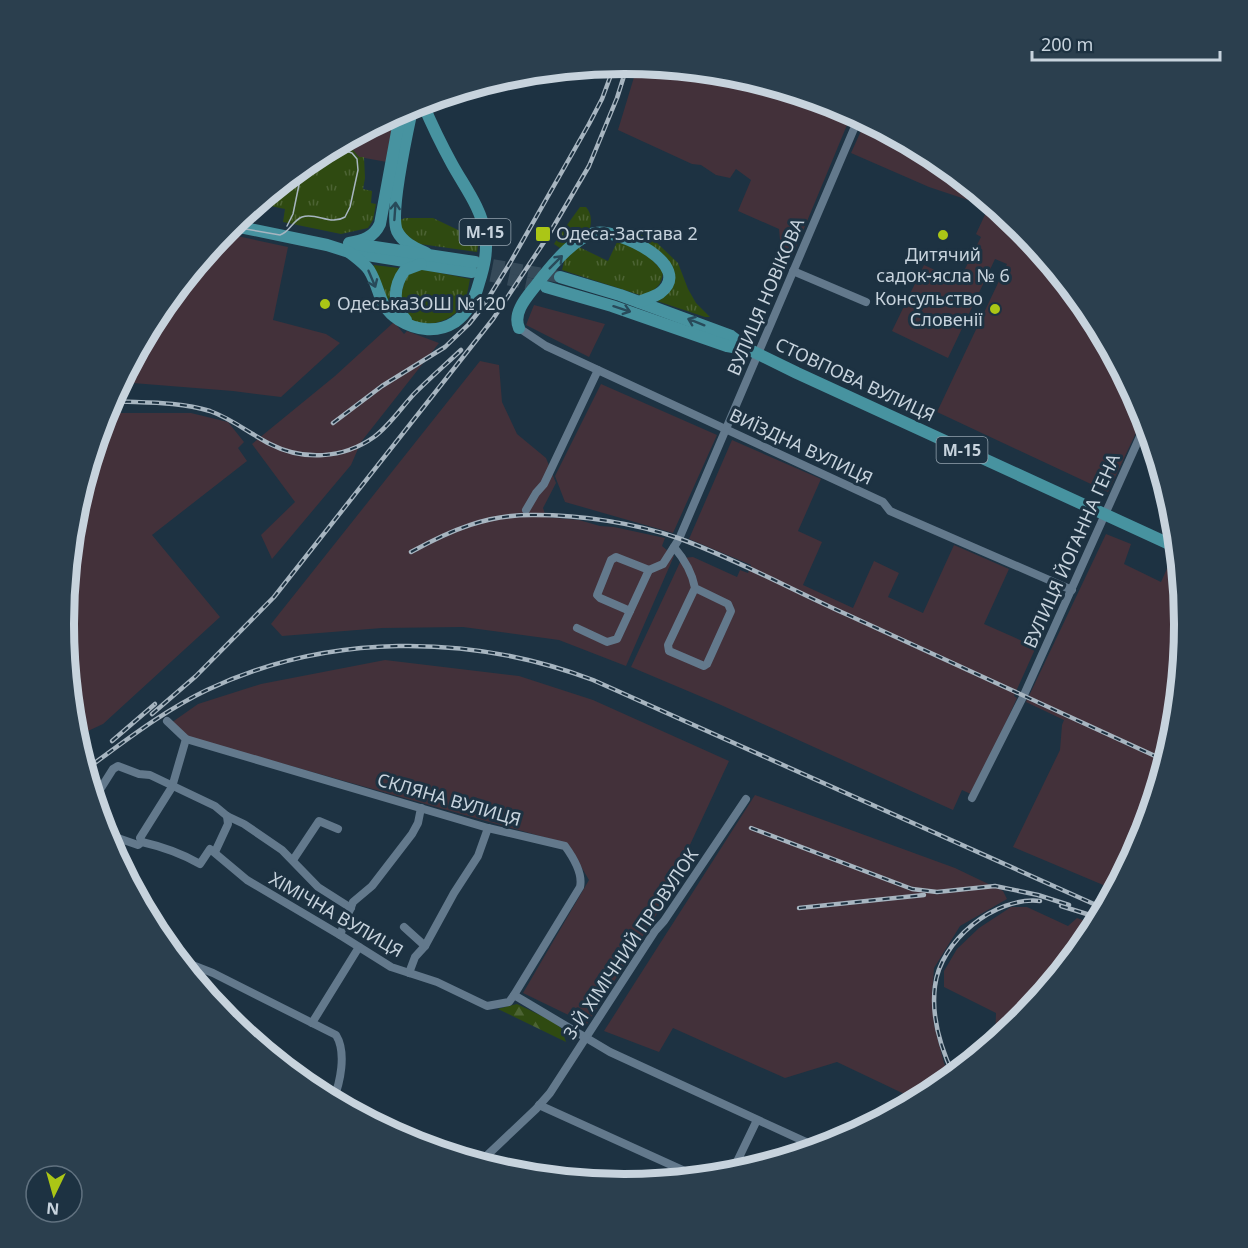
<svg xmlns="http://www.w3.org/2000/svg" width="1248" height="1248" font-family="'Noto Sans',sans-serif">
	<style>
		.industrial { fill: #43313a }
		.grass { fill: url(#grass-tufts) }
		.forest { fill: url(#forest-firs) }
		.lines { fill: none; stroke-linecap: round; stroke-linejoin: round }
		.primary-tunnel { stroke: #364a59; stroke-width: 12; stroke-dasharray: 12 6; stroke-linecap: butt }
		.street { stroke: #63798c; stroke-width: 8 }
		.primary { stroke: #4793a0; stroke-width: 12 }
		.tram { stroke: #a7b5c0; stroke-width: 1.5 }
		.rail-casing { stroke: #a7b5c0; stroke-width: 4.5 }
		.rail { stroke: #1d3242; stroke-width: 2; stroke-dasharray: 7; stroke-linecap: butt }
		.oneway { stroke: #284a5a }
		.poi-dot { fill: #abc616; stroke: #1d3242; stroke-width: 2 }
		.labels { text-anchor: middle; stroke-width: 6; stroke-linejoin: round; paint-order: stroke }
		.shield { fill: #1d3242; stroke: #94a3ae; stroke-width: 1.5 }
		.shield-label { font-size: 16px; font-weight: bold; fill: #c7d3dd }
		.poi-label { font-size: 18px; fill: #c7d3dd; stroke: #1d3242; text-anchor: start }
		.street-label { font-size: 18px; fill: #c7d3dd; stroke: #1d3242 }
		.rim { fill: none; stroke: #c7d3dd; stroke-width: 8 }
	</style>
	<defs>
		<pattern id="grass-tufts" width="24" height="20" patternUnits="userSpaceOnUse" patternTransform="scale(1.5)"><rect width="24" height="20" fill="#2f4a11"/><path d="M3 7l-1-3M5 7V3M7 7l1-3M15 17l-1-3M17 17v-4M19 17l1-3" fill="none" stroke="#4c6333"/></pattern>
		<pattern id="forest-firs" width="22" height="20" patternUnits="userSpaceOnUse" patternTransform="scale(1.5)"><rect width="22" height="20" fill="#2f4a11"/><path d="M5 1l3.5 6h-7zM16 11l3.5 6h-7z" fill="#4c6333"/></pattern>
	</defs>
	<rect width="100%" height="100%" fill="#1d3242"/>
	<!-- industrial -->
	<g class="industrial">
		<path d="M638,64L734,74L839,106L852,113L793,255L781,250L779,229L738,211L751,180L736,169L730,178L716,175L701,165L692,164L618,130Z"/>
		<path d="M397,113L387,162L359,157L353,150L355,141L347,139Z"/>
		<path d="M866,120L936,158L1021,228L1091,313L1144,416L1108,492L937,412L1007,264L995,259L948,358L892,331L924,265L959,281L981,237L976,234L989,206L980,200L974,202L929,187L851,153Z"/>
		<path d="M223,233L288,247L273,320L326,334L340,343L281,397L233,391L120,382L158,312Z"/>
		<path d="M534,305L605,324L589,357L526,325Z"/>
		<path d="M394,322L404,334L407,331L439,343L361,442L351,465L272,559L261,535L295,502L252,444L335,376Z"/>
		<path d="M480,361L499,365L502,402L517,434L546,458L556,483L543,508L546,517L579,520L600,526L614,527L665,538L662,546L674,556L626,666L559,640L463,627L382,628L282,636L271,624Z"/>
		<path d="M601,384L717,435L673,533L565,502L555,476Z"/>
		<path d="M105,413H191L228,422L244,442L238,448L247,461L152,535L220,617L103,724L75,737L63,624L74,514Z"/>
		<path d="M732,440L821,479L798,531L822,542L803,585L853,608L874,561L899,573L888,597L923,613L954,545L1009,569L984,624L1036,647L1014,696L1017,698L973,795L962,790L953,810L721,705L631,667L682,558L693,557L737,577L740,570L748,573L751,565L689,539Z"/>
		<path d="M1106,534L1131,544L1124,564L1161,582L1170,562L1179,566L1185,624L1174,734L1142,839L1115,890L1013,847L1060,750L1062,725L1064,720L1026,702Z"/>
		<path d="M385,660L519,676L593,700L729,761L660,909L587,1024L523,993L589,880L568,844L188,737L171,723L198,704L261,684Z"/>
		<path d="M755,795L955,868L1003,891L1007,899L960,926L934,968L932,994L934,1025L944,1063L951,1078L935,1091L917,1100L837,1062L785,1078L673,1028L659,1052L604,1031Z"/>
		<path d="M1011,907H1027L1068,926L1077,918L1096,925L1090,936L1020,1021L995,1041L996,1013L944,987V971L957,949L979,928Z"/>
	</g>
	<!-- grass -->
	<g class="grass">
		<path d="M347,139L355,141L353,150L359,157H364L365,178L363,189L372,191L371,203L376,204L373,220L368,228L341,234L283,222L285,209L261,204L258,217L244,214L313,157Z"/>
		<path d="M580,207H586C592,214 592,223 589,231L563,250L554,244L564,228L567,230L562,241L568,243L573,231L567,227V225Z"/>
		<path d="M405,218H433L479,240L477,252L420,244L415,242L401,230L400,220Z"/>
		<path d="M628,228L656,242L678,263L688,289L696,303L710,317H705L657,301L672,277L626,234Z"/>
		<path d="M618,240L649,256L663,272C662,286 655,290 643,296L562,270L565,258L579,247L608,261Z"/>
		<path d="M374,265L399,268L391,295L390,305L372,268Z"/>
		<path d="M416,268L470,279C468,289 467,299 461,307C450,322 425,330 409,318C404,314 402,307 399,302L406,276Z"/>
	</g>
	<!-- forest -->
	<path class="forest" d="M517,1004L550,1020L561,1028L566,1042L498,1009Z"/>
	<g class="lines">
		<!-- primary-tunnel -->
		<g class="primary-tunnel">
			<path d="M475,262L560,277"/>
			<path d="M473,272L544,287"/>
		</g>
		<!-- street -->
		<g class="street">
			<path d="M793,271L866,302"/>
			<path d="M519,328L546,346L883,502L890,511L1072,590"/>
			<path d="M526,510L536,493L544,484L598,370"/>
			<path d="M674,547C685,560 692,572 695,588L728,604L731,611L707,664L704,666L669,651L668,645L695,588"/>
			<path d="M630,611L600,598L597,595L611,560L616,557L649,570"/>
			<path d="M577,628L607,642L617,639L649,570L663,564L679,539L859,117"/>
			<path d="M167,721L186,739L488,828L565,846C573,857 583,874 580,887L514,995"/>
			<path d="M972,798L1023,697L1146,423"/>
			<path d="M94,799L113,769L118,766L139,774L150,775L215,806L227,816L244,824L282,850L318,887L351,908"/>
			<path d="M142,842L140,838L172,787L186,739"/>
			<path d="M108,843L115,837L138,845L142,842C164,847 181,853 200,864L210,849L247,880L340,935L391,967L437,982L487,1006L509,1002L514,995L610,1052L819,1148"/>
			<path d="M215,852L228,824L227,816"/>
			<path d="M293,860L319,821L338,829"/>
			<path d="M404,927L425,946"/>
			<path d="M340,935L353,902L372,886L412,834L418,823L421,808"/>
			<path d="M177,959L213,973L336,1035C347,1053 340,1083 333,1101"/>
			<path d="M409,973L415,957L425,946L454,893L478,856L488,828"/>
			<path d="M312,1023L359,947"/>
			<path d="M539,1105L700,1178"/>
			<path d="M479,1163L536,1109L550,1093L655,931L664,921L746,799"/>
			<path d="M731,1174L757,1120"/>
		</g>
		<!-- primary -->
		<g class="primary">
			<path d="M413,105C408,129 389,212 397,231C403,243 415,248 426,253"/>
			<path d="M230,225L327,245L349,252L472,272"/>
			<path d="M349,243C363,241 374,237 380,224L401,110"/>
			<path d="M355,244L475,262"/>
			<path d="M349,252C355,257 364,263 369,270C381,289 377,306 399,320C417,331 438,333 455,322C468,313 475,298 479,283C484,267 488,251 485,234C482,209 464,186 452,164C441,144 431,123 422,102"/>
			<path d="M560,277L620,295L731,336L748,349L797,373L1178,548"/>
			<path d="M546,287L612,306L727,346L745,349"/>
			<path d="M406,320C392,306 393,286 405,270L421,264"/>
			<path d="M519,328C512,312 528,296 537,284C550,267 574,237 595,233C618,228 696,266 660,293C654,297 646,299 639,302"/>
		</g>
		<!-- tram -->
		<g class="tram">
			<path d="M228,226L280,235C290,232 292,221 302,217C317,212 330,226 345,217L350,207L358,170L357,159L352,153L333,147"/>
			<path d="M287,226L293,214L303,165"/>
		</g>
		<defs>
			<g id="rail">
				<path d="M110,401C144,403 177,401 210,411C232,419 249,433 270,444C303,461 343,459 374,437C389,426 401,408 414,394C429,379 445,365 461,350"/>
				<path d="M333,423L382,386L445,347L469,324L484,305L510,263L589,124L602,99L615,64"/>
				<path d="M411,552C451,530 488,514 535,515C582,515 634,523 678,538C736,559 792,590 848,615C954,663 1060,713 1166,761"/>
				<path d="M152,714L196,676L274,597L493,319L548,236L589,166L617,98L628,63"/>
				<path d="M112,741L155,704"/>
				<path d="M85,770C124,742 163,711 207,690C327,633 469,633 593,680L1105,909"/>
				<path d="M751,828L912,889L937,892L995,886L1038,895L1069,905"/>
				<path d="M1061,906L1090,915"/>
				<path d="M799,908L924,895"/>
				<path d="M954,1076C941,1049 931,1016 935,986C940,941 995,896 1040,901"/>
			</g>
		</defs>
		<!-- rail casing -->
		<use href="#rail" class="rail-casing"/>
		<!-- rail -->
		<use href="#rail" class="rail"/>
	</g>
	<!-- one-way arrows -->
	<defs><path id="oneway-shaft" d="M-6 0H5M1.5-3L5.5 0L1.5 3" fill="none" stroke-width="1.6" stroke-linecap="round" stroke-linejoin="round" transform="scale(1.5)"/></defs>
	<g class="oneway">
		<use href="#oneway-shaft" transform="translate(395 211) rotate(-86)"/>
		<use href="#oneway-shaft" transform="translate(556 262) rotate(-45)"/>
		<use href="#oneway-shaft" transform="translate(372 279) rotate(67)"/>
		<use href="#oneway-shaft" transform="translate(622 309) rotate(18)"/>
		<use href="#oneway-shaft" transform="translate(696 322) rotate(-158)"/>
	</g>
	<!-- markers -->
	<g class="poi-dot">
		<rect x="535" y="226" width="16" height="16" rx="3"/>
		<circle cx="943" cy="235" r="6"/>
		<circle cx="325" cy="304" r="6"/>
		<circle cx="995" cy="309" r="6"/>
	</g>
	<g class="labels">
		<!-- shield labels -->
		<g class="shield">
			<rect x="459.5" y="219" width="51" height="26" rx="4.5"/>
			<rect x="936.5" y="437" width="51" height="26" rx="4.5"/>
		</g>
		<g class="shield-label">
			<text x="485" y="238">М-15</text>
			<text x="962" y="456">М-15</text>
		</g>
		<!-- poi labels -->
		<g class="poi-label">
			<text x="556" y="240">Одеса-Застава 2</text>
			<text x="943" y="261" text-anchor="middle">Дитячий<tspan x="943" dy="21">садок-ясла № 6</tspan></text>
			<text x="983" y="305" text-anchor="end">Консульство<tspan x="983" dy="21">Словенії</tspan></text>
			<text x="337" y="310">ОдеськаЗОШ №120</text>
		</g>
		<!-- street labels -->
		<g class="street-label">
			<text transform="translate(766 297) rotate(-67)" y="6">ВУЛИЦЯ НОВІКОВА</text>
			<text transform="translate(855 380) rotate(25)" y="6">СТОВПОВА ВУЛИЦЯ</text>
			<text transform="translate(801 447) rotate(25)" y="6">ВИЇЗДНА ВУЛИЦЯ</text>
			<text transform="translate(1072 551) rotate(-66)" y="6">ВУЛИЦЯ ЙОГАННА ГЕНА</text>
			<text transform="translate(449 800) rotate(16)" y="6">СКЛЯНА ВУЛИЦЯ</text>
			<text transform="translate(336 915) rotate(30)" y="6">ХІМІЧНА ВУЛИЦЯ</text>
			<text transform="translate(631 944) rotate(-56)" y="6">3-Й ХІМІЧНИЙ ПРОВУЛОК</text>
		</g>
	</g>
	<!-- crop -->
	<path d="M0 0H1248V1248H0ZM74 624a550 550 0 1 1 1100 0a550 550 0 1 1-1100 0Z" fill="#2b3f4e" fill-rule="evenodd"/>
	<path class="rim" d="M74 624a550 550 0 1 1 1100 0a550 550 0 1 1-1100 0Z"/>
	<!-- north arrow -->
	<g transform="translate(54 1194) rotate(185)"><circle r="28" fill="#1d3242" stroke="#617280" stroke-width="1.5"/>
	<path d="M0-4.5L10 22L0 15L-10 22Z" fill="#abc616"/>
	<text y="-9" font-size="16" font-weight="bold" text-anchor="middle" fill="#c7d3dd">N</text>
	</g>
	<!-- scale -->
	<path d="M1032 51v9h188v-9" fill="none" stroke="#c7d3dd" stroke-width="3"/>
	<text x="1041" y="51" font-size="18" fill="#c7d3dd" stroke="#1d3242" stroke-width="4.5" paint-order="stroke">200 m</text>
</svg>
